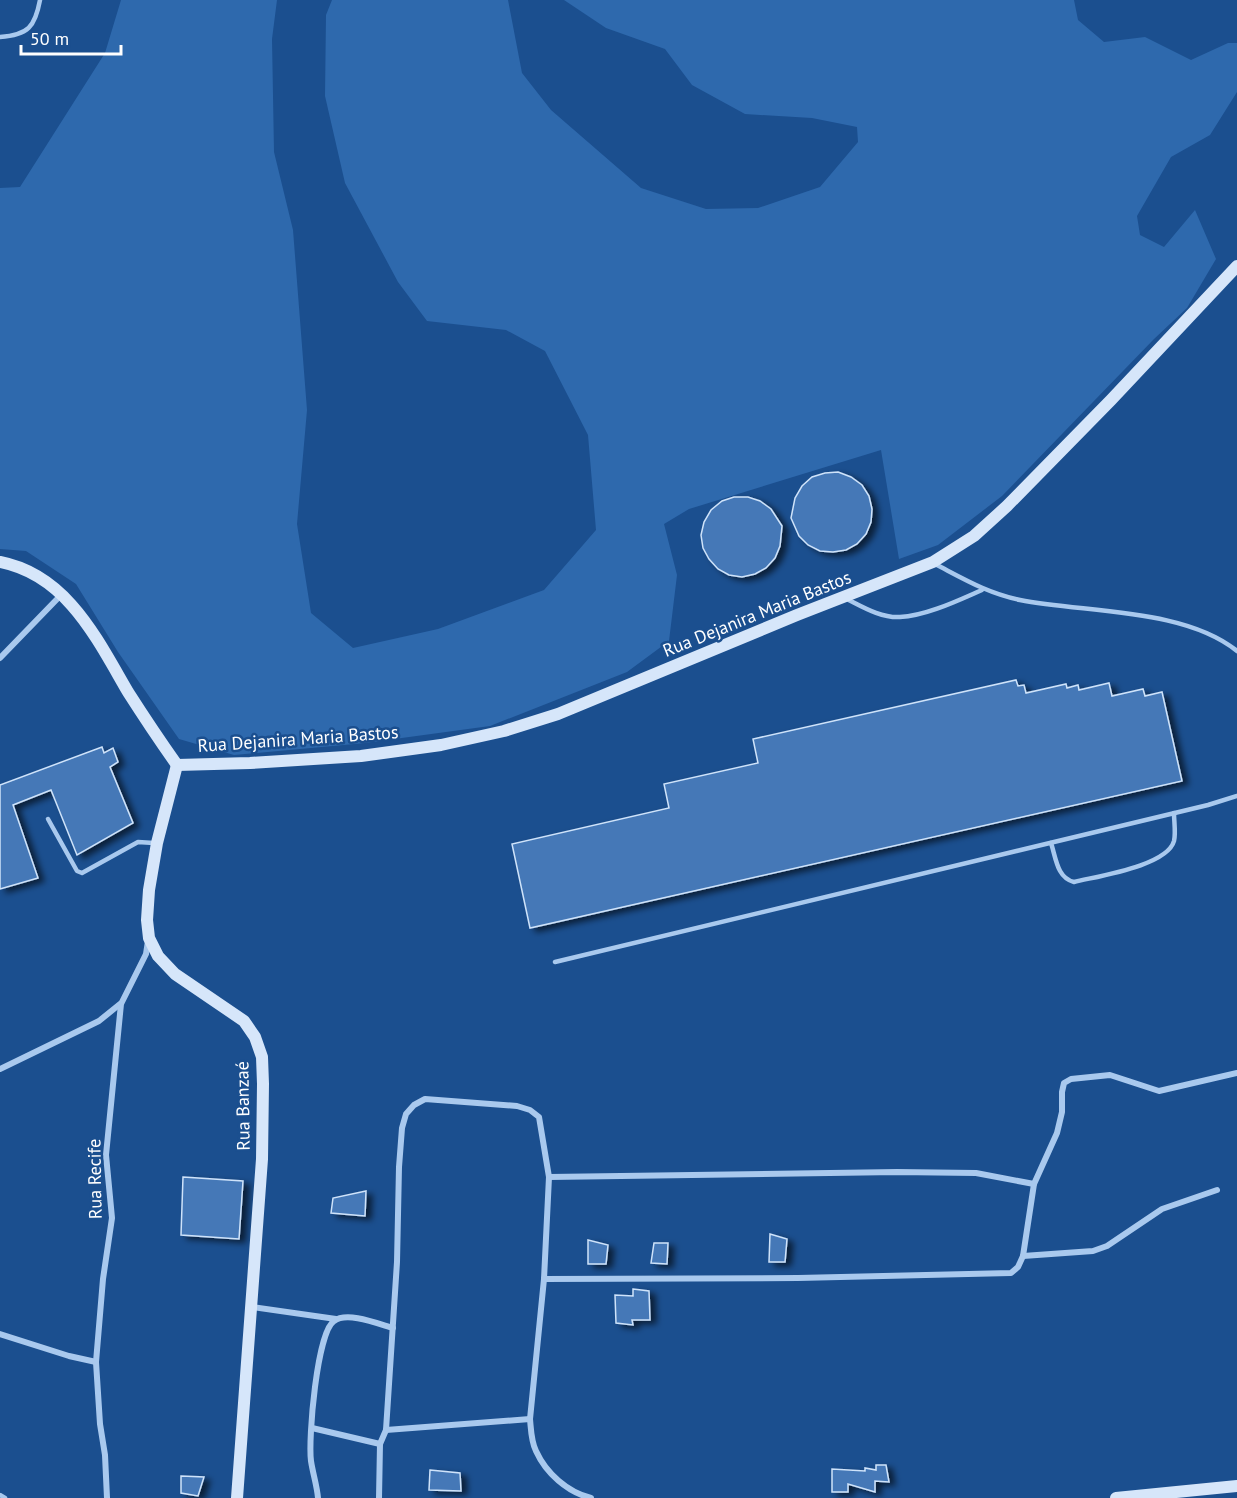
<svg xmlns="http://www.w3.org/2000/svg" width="1237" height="1498" font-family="'PT Sans',sans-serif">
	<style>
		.green { fill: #2e69ad }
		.building { fill: #4478b7; stroke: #cfe3fa; stroke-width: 1.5; filter: url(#shadow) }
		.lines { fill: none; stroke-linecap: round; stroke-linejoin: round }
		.lane { stroke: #a9c9ee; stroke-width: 4.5 }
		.street { stroke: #a9c9ee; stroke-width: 6 }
		.secondary { stroke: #d6e6fa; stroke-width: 12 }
		.labels { text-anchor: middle; stroke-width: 5; stroke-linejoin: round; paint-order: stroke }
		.street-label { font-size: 18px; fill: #fff; stroke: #1b4f8f }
	</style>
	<defs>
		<filter id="shadow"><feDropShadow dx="6" dy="3.5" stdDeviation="3" flood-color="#0009"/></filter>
	</defs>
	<rect width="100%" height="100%" fill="#1b4f8f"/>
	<!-- green -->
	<path class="green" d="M121,0H277L272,39L274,152L293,230L307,410L297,524L311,613L353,648L438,629L544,590L596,530L588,435L545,351L506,330L427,321L398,282L345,183L325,96L326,15L332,0H508L522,73L551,110L641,188L706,209L758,208L820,187L858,142L857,127L812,118L745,114L692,85L665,49L606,28L564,0H1074L1078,20L1104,42L1145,37L1191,60L1228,43H1237V92L1210,135L1171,157L1137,216L1140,235L1164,247L1195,210L1216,259L1187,308L1154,339L1002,496L938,545L899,559L881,450L689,509L664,524L677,575L669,641L627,672L490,726L365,743L234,755L179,739L118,652L76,584L26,551L0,549V188L20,187L105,53Z"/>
	<!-- building -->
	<g class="building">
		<path d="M838,472L851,477L862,485L869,496L872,509L871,522L866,534L857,544L846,550L833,552L820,551L808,545L799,536L791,518L795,498L802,486L812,477L825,473Z"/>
		<path d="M734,497H748L760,501L771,509L782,526L780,546L775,558L766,568L755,574L742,577L729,575L718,569L709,559L703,548L701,535L704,522L711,510L722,501Z"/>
		<path d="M1016,680L1018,686L1024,685L1026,693L1066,684L1067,688L1078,685L1079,690L1109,683L1112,696L1143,689L1145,696L1162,692L1182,781L530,928L512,844L669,808L664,784L758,763L753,739Z"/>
		<path d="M102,747L104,753L113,748L118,762L110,767L133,823L77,855L51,790L13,805L38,878L0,889V785Z"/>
		<path d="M183,1177L243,1181L239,1239L181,1235Z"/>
		<path d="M366,1191L365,1216L331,1213L333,1198Z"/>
		<path d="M770,1234L787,1239L785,1262H769Z"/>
		<path d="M588,1240L608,1245L606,1264H588Z"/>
		<path d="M654,1243H668L667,1264L651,1263Z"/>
		<path d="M633,1289L649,1291L650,1320H632L633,1325L616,1323L615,1295L633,1296Z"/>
		<path d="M876,1465H886L889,1482L875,1481V1492L848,1484V1492H832V1469L865,1471V1468L876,1470Z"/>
		<path d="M430,1470L460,1473L461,1491L429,1490Z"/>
		<path d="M181,1476L204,1477L198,1496L181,1493Z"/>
	</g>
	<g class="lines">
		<!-- lane -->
		<g class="lane">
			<path d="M0,37C28,35 35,27 40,0"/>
			<path d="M935,564C964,579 987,593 1020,600C1086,613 1184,608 1237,651"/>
			<path d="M847,599C863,607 881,618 900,617C926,616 959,600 982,590"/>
			<path d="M48,819L77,871L82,873L138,842L154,843"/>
			<path d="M1051,843C1056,858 1057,878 1074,882C1098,876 1167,866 1174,841C1176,833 1174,822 1174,813"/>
			<path d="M555,962L1208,805L1237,796"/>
			<path d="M0,1495L5,1498"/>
		</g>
		<!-- street -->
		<g class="street">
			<path d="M0,658L62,594"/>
			<path d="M0,1069L99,1021L120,1004"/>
			<path d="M549,1177L897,1172L976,1173L1034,1184"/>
			<path d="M1023,1256L1093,1251L1107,1246L1162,1209L1217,1190"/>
			<path d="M544,1279L798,1278L1011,1273L1018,1267L1023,1256L1034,1184L1057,1133L1062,1112V1092L1064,1083L1071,1079L1110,1075L1159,1091L1237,1073"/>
			<path d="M252,1307L336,1319"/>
			<path d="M0,1334L69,1356L96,1362"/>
			<path d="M312,1428L380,1444"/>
			<path d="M386,1430L530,1419"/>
			<path d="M107,1498L105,1455L100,1424L96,1362L103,1279L112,1218L106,1155L121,1004L146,954L148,941"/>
			<path d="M318,1498C317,1486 313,1474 311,1461C308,1439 317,1332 334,1321C347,1311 379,1324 393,1328"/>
			<path d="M379,1498L380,1444L386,1430L397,1262L399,1167L402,1128L406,1114L414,1105L425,1099L517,1106L530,1110L539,1117L549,1177L544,1279L530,1419C531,1429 531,1441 536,1451C546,1473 567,1492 591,1498"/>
		</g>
		<!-- secondary -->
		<g class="secondary">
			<path d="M0,562C67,575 97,639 128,692C144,717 160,741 177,765"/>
			<path d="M177,765L250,763L361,756L441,745L504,731L558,714L797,615L933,562L974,536L1007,506L1111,400L1237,266"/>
			<path d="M177,765L157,843L149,890L147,920L149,938L158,956L175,974L244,1021L255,1037L262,1057L263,1084L262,1159L237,1498"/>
			<path d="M1116,1498L1237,1486"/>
		</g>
	</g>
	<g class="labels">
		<!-- street labels -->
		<g class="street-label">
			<text transform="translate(757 614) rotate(-22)" y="6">Rua Dejanira Maria Bastos</text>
			<text transform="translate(298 739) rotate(-4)" y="6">Rua Dejanira Maria Bastos</text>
			<text transform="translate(243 1106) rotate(-91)" y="6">Rua Banzaé</text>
			<text transform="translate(95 1179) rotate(-91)" y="6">Rua Recife</text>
		</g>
	</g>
	<!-- scale -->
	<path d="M21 45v9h100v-9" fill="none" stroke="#ffffff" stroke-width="3"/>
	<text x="30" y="45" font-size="18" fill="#ffffff" stroke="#1b4f8f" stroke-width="4.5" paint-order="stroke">50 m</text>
</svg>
